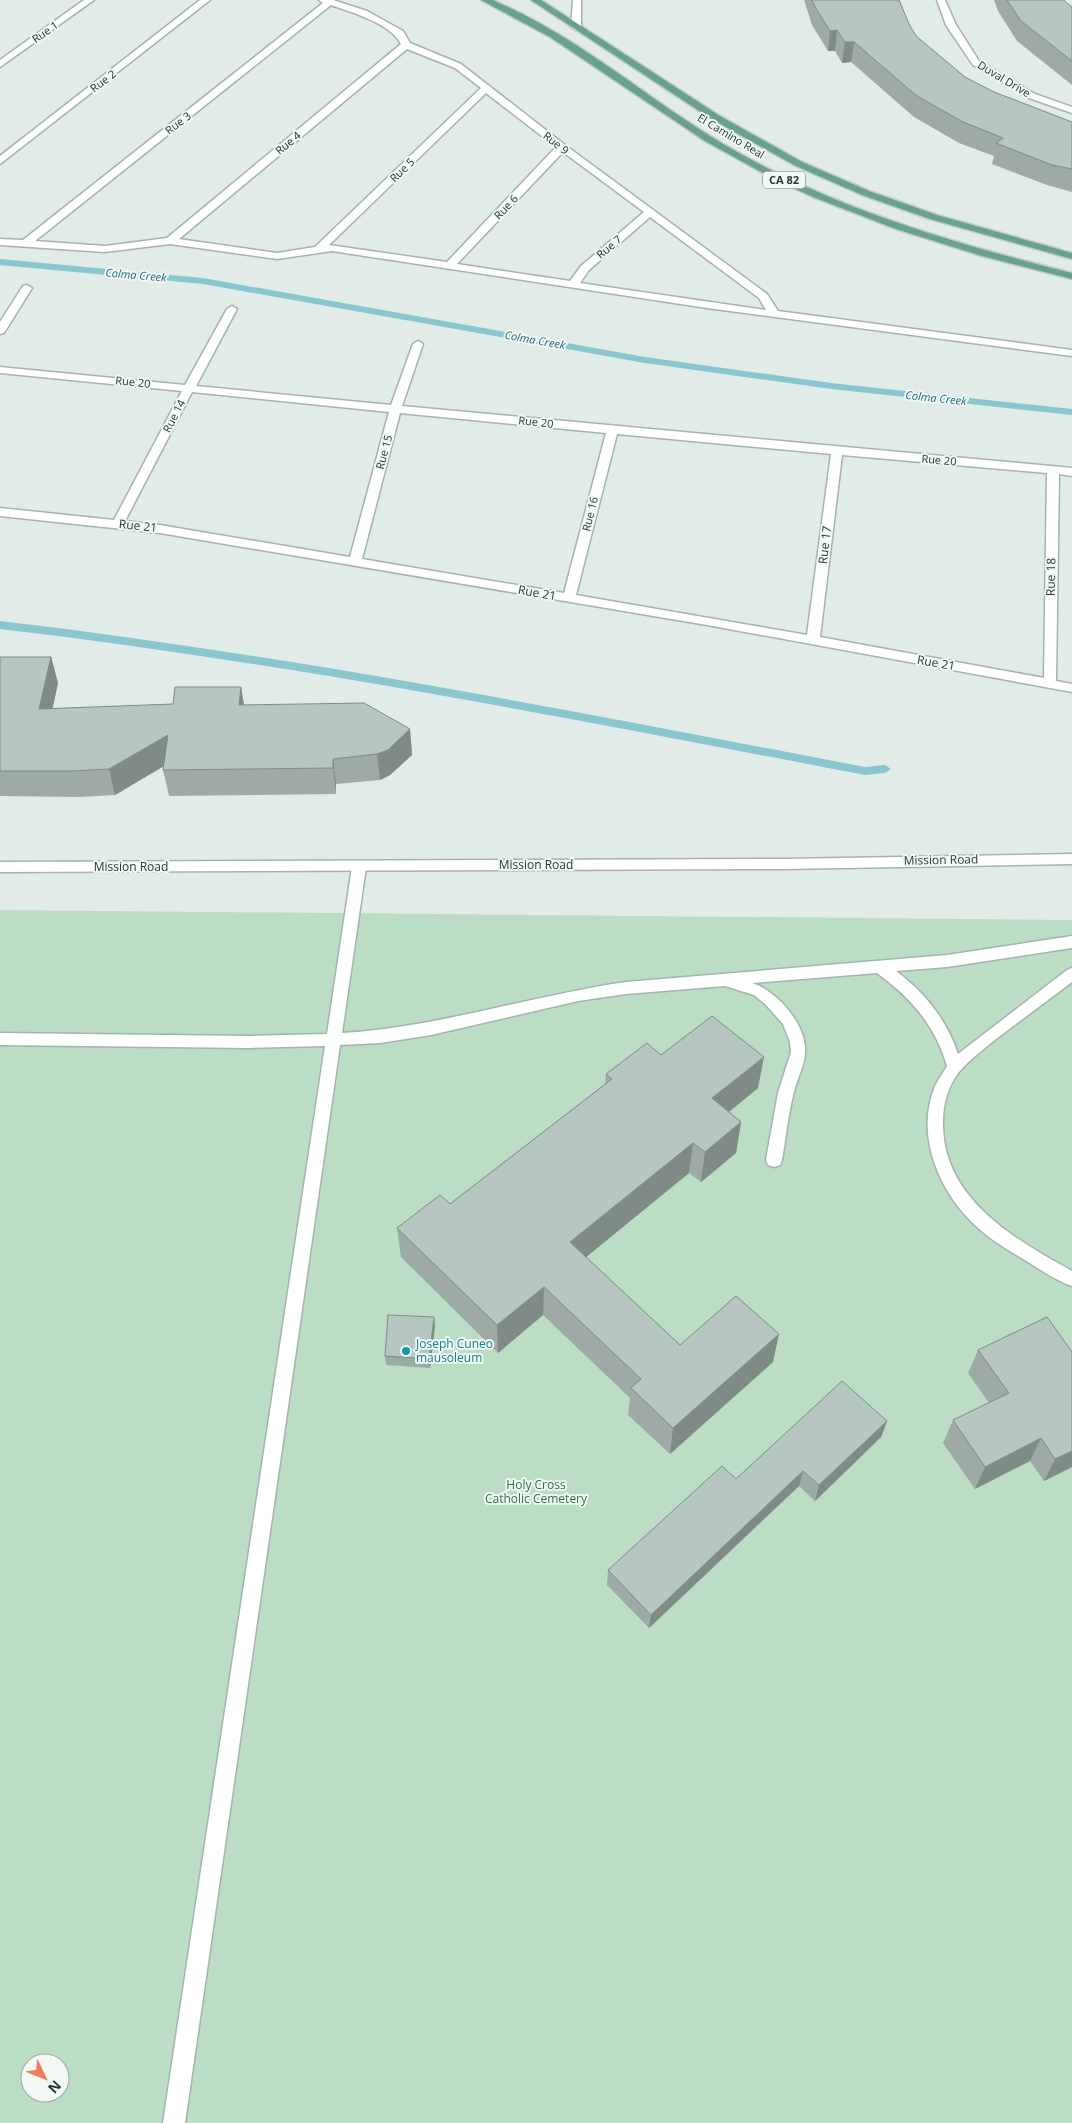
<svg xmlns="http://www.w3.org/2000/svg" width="1072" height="2123" font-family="'Open Sans',sans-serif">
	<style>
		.green { fill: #baddc3; fill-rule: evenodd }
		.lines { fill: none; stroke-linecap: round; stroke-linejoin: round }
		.stream { fill: #89c6d0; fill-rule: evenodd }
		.service-casing { stroke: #a4b3ae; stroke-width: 3 }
		.minor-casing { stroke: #a4b3ae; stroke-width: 3 }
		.primary-casing { stroke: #c1c8c6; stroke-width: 3 }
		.service { fill: #fff; fill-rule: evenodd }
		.minor { fill: #fff; fill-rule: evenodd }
		.primary { fill: #66a191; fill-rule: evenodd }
		.wall { fill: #9daaa5 }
		.shaded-wall { fill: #7f8b86 }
		.building { fill: #b6c6c0; stroke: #7f8b86 }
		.culture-dot { fill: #0f9aa8; stroke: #f1f8f5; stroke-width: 2 }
		.labels { text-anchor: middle; stroke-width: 4; stroke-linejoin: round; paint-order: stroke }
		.far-street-label { font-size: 11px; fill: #213c35; stroke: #f1f8f5 }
		.shield { fill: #f1f8f5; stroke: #5f746f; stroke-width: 1 }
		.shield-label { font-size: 11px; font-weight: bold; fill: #213c35 }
		.far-water-label { font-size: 11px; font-style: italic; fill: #1c6877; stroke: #f1f8f5 }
		.street-label { font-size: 12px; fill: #213c35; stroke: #f1f8f5 }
		.culture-label { font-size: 12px; fill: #0d838f; stroke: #f1f8f5; text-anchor: start }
		.park-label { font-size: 12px; fill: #2c7247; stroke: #f1f8f5 }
	</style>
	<rect width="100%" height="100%" fill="#e1ebe7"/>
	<!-- green -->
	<path class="green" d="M0,910L1072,920V2123H0ZM30,2063H60V2093H30Z"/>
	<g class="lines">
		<!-- stream -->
		<g class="stream">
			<path d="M0,259L203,278L645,357L831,383L1072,409V415L831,389L645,363L203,284L0,265Z"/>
			<path d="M0,621C291,655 577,712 865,767L885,765L891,769L885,773L865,775C577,720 291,663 0,629Z"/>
		</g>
		<defs>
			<g id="service">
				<path d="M84,0H94L0,67V60Z"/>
				<path d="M200,0H210L0,164V156Z"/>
				<path d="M319,0H333L367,11L403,31L410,43L461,64L565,145L767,294L778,311L1072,350V356L707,308L332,251L277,259L170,244L105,252L0,245V239L23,240L323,3ZM331,5C353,13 390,23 401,44L167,238L105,246L35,241ZM407,49L455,68L481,88L315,247L277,253L179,239ZM486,93L556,147L447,262L329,245ZM563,152L644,212L581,266L570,281L457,264ZM650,217L759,298L766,310L580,283L589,270Z"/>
				<path d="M573,0H581V27L576,30L571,27Z"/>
				<path d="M27,285L32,288L4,333L0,334V322L23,286Z"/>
				<path d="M232,306L237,309L196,386L391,405L413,344L418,341L423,344L402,406L1072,468V476L1059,474L1056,681L1072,684V692L707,625L160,533L0,516V508L114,520L182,391L0,373V367L185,385L227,309ZM192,392L389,412L350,557L160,525L125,521ZM400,413L606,433L564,593L362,559ZM617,434L831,454L807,635L576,595ZM842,455L1047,473L1044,678L820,637Z"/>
				<path d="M359,862L364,863L366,867L342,1033C439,1027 530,996 626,982L947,955L1072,936V948L947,967L896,971C924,992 947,1020 958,1054L1067,970L1072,968V982C1047,1001 1021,1020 996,1039C984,1049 970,1059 959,1072C948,1086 943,1104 943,1121C941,1198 1014,1239 1072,1271V1286C1057,1281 1042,1271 1028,1262C1006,1249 984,1236 967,1217C936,1183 917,1133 934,1089C937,1081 943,1073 947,1066C935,1025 911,998 877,973L752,983C776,990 807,1025 805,1052C805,1065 797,1079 794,1092C788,1114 786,1138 782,1160L780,1165L774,1167L768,1165L766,1160L778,1093L791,1052L790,1042L783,1024L766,1005L754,995L725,986L626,994L578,1001L431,1035L380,1043L340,1045L185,2123H163L325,1046L249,1048L0,1045V1033L249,1036L327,1034L352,867L354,863Z"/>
			</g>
			<g id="minor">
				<path d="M937,0H945L956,25L979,61L1035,94L1072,107V113L1029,98L973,65L946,25Z"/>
				<path d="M1072,854V864L783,869L0,872V862L783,859Z"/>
			</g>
			<g id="primary">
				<path d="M481,0H493L499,3C586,41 656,107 739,153C842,211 957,244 1072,273V279L982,256L896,229L813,197L772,178L705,141L550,37Z"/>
				<path d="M531,0H541L720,116L802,162L869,191L937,215L1072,253V259L930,219L862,195L796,166L713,120Z"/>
			</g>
		</defs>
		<!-- service casing -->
		<use href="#service" class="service-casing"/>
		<!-- minor casing -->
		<use href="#minor" class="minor-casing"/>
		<!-- primary casing -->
		<use href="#primary" class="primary-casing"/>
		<!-- service -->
		<use href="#service" class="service"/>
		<!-- minor -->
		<use href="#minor" class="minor"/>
		<!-- primary -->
		<use href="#primary" class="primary"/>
	</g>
	<!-- wall -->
	<g class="wall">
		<path d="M804,0H899L909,24L916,36L965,77L994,92L1072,122V192L1047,185L992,164L994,156L959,143L914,117L851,62L842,63L835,51H828L812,25Z"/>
		<path d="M994,0H1064L1067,3L1072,7V85L1017,41L998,11Z"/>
		<path d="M0,657H51L58,683L52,709L173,704L241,687L244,705L410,729L412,755L390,775L380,780L336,784V794L169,796L163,770L164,766L115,795L79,797L0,796Z"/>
		<path d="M661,1055L758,1088L729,1112L741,1122L736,1153L701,1182L689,1173L586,1257L680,1345L773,1362L670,1454L628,1415L630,1398L543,1315L498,1353L401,1257L397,1228L450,1204L605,1084L606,1074Z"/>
		<path d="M434,1317L435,1326L430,1368L386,1365L385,1356Z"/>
		<path d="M978,1350L1072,1467L1044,1481L1030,1461L975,1489L943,1443L953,1420L989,1403L968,1373Z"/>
		<path d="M887,1421L881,1437L815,1501L799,1486L649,1628L607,1585L608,1570L736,1479Z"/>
	</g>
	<!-- shaded-wall -->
	<g class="shaded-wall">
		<path d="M837,30L835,51H828L830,31Z"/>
		<path d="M845,42H854L851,62L842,63Z"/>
		<path d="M51,657L58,683L47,735L39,709Z"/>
		<path d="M241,687L245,712L239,705Z"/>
		<path d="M410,729L412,755L390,775L380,780L377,754Z"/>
		<path d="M168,735L174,760L115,795L109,769Z"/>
		<path d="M333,759L336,784V794L333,768Z"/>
		<path d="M764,1057L758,1088L708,1129L712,1098Z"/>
		<path d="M741,1122L736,1153L701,1182L705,1152Z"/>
		<path d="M693,1143L689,1173L569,1271L570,1242Z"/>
		<path d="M544,1287L543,1315L498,1353L497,1325Z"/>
		<path d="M434,1317L435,1326L430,1368L429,1359Z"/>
		<path d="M779,1334L773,1362L670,1454L673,1428Z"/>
		<path d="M887,1421L881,1437L815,1501L819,1485Z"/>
		<path d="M1041,1438L1030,1461L975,1489L985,1467Z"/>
		<path d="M1072,1451V1467L1044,1481L1055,1459Z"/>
		<path d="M803,1471L799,1486L649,1628L651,1615Z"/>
	</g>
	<!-- building -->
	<g class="building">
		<path d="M812,0H899L909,24L916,36L965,77L994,92L1072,122V169L1052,165L996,143L1003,138L963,122L917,96L854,42H845L837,30L830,31L814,5Z"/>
		<path d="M1007,0H1064L1067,3L1072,7V61L1021,21Z"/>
		<path d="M0,657H51L39,709L173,704L175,687H241L239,705L364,703L410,729L388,750L377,754L333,759V768L163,770L168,735L109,769L72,771H0Z"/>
		<path d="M712,1016L764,1057L712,1098L741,1122L705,1152L693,1143L570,1242L680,1345L736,1296L779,1334L673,1428L631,1388L641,1379L544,1287L497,1325L397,1228L440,1195L450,1204L612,1079L606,1074L647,1043L661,1055Z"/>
		<path d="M388,1315L434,1317L429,1359L385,1356Z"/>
		<path d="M1047,1317L1072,1352V1451L1055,1459L1041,1438L985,1467L953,1420L1009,1393L978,1350Z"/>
		<path d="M842,1381L887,1421L819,1485L803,1471L651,1615L608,1570L722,1466L736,1479Z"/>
	</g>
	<!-- markers -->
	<circle class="culture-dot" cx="406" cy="1351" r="5"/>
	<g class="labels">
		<!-- far-street labels -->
		<g class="far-street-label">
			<text transform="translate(45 32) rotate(-35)" y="4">Rue 1</text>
			<text transform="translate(1004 79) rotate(31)" y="4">Duval Drive</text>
			<text transform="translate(103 81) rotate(-38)" y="4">Rue 2</text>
			<text transform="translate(178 123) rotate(-38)" y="4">Rue 3</text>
			<text transform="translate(731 136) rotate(31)" y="4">El Camino Real</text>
			<text transform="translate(288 143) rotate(-40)" y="4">Rue 4</text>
			<text transform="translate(556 143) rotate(38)" y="4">Rue 9</text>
			<text transform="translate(402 170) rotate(-44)" y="4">Rue 5</text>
			<text transform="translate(506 207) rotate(-47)" y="4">Rue 6</text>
			<text transform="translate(609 247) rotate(-40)" y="4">Rue 7</text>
			<text transform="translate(133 382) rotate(6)" y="4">Rue 20</text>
			<text transform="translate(174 416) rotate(-63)" y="4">Rue 14</text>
			<text transform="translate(536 422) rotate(6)" y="4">Rue 20</text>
			<text transform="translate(384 452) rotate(-75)" y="4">Rue 15</text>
			<text transform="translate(939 460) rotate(5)" y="4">Rue 20</text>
			<text transform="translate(590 514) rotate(-76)" y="4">Rue 16</text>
		</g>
		<!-- shield labels -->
		<rect class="shield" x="763" y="171.5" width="42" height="17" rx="4"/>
		<g class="shield-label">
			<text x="784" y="184">CA 82</text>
		</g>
		<!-- far-water labels -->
		<g class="far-water-label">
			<text transform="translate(136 275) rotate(5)" y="4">Colma Creek</text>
			<text transform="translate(535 340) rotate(10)" y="4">Colma Creek</text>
			<text transform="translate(936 398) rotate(6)" y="4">Colma Creek</text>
		</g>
		<!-- street labels -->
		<g class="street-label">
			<text transform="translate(138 526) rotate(6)" y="4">Rue 21</text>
			<text transform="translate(825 545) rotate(-83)" y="4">Rue 17</text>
			<text transform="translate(1051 577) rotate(-89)" y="4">Rue 18</text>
			<text transform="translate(537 593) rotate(10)" y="4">Rue 21</text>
			<text transform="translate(936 663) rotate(10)" y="4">Rue 21</text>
			<text transform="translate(941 860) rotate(-1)" y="4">Mission Road</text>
			<text x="536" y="869">Mission Road</text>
			<text x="131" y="871">Mission Road</text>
		</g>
		<!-- culture labels -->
		<g class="culture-label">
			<text x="416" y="1348">Joseph Cuneo<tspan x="416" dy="14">mausoleum</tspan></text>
		</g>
		<!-- park labels -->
		<g class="park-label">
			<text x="536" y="1489">Holy Cross<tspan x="536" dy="14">Catholic Cemetery</tspan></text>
		</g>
	</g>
	<!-- north arrow -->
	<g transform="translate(45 2078) rotate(133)"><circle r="24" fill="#f1f8f5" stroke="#9eada8"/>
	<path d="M0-4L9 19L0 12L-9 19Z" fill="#f17e5a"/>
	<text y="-8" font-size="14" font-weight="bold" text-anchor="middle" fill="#213c35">N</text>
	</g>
</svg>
